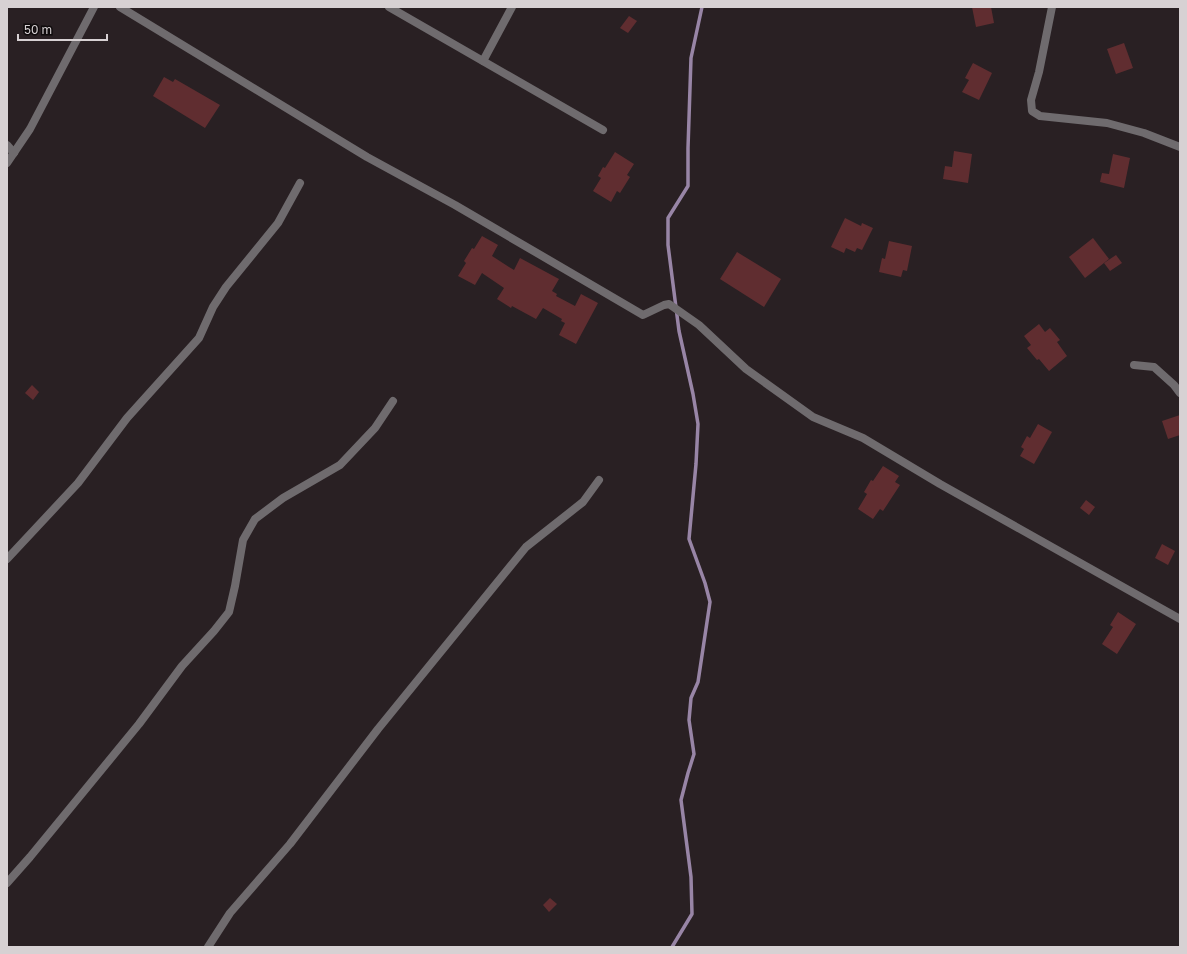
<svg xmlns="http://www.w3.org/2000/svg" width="1187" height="954" font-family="'Golos Text',sans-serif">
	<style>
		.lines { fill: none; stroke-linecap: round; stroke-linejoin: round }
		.stream { stroke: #9885a6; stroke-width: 3.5 }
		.building { fill: #602d30 }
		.minor { stroke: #6f6b6e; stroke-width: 8 }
	</style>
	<rect width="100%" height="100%" fill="#292023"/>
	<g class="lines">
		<!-- stream -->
		<path class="stream" d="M672,947L692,914L691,877L681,800L688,773L694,754L689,720L691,698L698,682L710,602L705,583L689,539L696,464L698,424L693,394L679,331L668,245V218L688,186V148L691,58L702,7"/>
	</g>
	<!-- building -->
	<g class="building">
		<path d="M972,7H991L994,23L976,27Z"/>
		<path d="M629,16L637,21L628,33L620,28Z"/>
		<path d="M1124,43L1133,68L1116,74L1107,49Z"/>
		<path d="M973,63L992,73L979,100L962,92L969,80L965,78Z"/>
		<path d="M164,77L173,82L175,79L220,105L205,128L153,96Z"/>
		<path d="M954,151L972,154L968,183L943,179L945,166L952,167Z"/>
		<path d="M615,152L634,164L627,175L630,177L620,193L617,191L611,202L593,191L601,178L598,176L603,167L605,168Z"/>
		<path d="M1113,154L1130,158L1124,188L1100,182L1102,173L1109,174Z"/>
		<path d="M845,218L861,226L862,223L873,228L862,250L857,248L855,252L846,248L844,253L831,247Z"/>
		<path d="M482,236L498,245L492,256L509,267L514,270L520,258L559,279L552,291L557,294L556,296L575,306L581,294L598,303L576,344L559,335L565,323L561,321L562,319L543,308L536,319L512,306L511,308L497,299L504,288L482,273L475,285L458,276L466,263L464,261L472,248L474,249Z"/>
		<path d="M1093,238L1109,259L1085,278L1069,257Z"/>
		<path d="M889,241L912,246L907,271L903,270L901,277L879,272L882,258L885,259Z"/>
		<path d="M737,252L781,279L764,307L720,279Z"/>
		<path d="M1116,255L1122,263L1110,271L1104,263Z"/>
		<path d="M1039,324L1045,332L1050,328L1060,340L1057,342L1067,356L1049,371L1039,359L1037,360L1027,348L1031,345L1024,336Z"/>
		<path d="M32,385L39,392L33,400L25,393Z"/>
		<path d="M1180,415V435L1168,439L1162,421Z"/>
		<path d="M1038,424L1052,432L1034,464L1020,456L1024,449L1021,447L1027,436L1030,438Z"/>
		<path d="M883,466L899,476L895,482L900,485L883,511L880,509L873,519L858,509L867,494L864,492L871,480L873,481Z"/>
		<path d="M1086,500L1095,507L1089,515L1080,508Z"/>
		<path d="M1162,544L1175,551L1168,565L1155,558Z"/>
		<path d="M1118,612L1136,624L1117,654L1102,644L1113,627L1110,625Z"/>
		<path d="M550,898L557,904L549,912L543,905Z"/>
	</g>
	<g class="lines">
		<!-- minor -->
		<g class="minor">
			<path d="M120,7L367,157L455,205L643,315L664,305L669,304L699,325L746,369L813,417L863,438L940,484L1180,619"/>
			<path d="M389,7L603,130"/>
			<path d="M1052,7L1039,72L1031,100L1032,111L1040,116L1107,123L1144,133L1180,147"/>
			<path d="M483,61L512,7"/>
			<path d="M7,145L14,153"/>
			<path d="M7,163L30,129L94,7"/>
			<path d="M1134,365L1154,367L1174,385L1180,393"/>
			<path d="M7,559L78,483L127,418L199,338L213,307L226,287L278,223L300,183"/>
			<path d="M7,883L30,857L139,724L182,666L214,631L229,612L235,586L243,540L255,519L283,498L340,465L375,428L393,401"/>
			<path d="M208,947L230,913L290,844L378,729L526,547L583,502L599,480"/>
		</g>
	</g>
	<!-- border -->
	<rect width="1187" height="954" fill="none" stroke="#d7d1d3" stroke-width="16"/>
	<!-- scale -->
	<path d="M18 34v6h89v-6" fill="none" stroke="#d7d1d3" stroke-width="2"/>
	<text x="24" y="34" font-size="12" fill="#d7d1d3" stroke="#0f0b0c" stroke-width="3" paint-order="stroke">50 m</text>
</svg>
